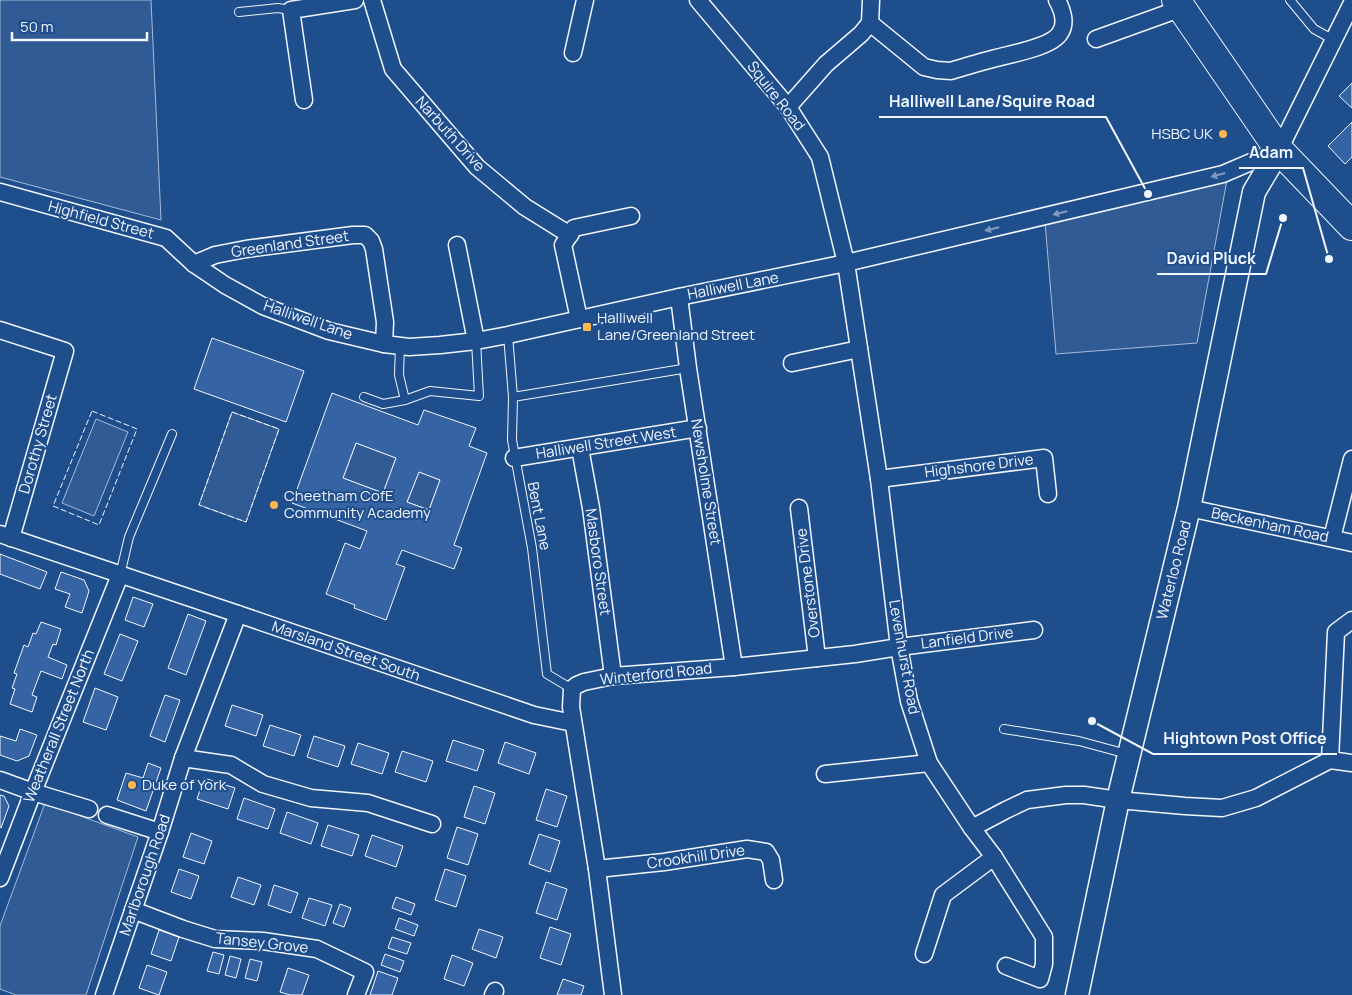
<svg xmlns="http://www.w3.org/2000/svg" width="1352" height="995" font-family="Manrope,sans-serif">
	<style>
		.green { fill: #305b95; stroke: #a8bbd7 }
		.building { fill: #3563a3; stroke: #f2f6ff; fill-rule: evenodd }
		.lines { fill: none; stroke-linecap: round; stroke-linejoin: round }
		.service-casing { stroke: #f2f6ff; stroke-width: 10 }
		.minor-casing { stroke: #f2f6ff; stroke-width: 19 }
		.secondary-casing { stroke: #f2f6ff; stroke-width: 25 }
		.trunk-casing { stroke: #f2f6ff; stroke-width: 30 }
		.service { stroke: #1f4e8c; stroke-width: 8 }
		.minor { stroke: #1f4e8c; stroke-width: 16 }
		.secondary { stroke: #1f4e8c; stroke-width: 22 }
		.trunk { stroke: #1f4e8c; stroke-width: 28 }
		.fence { stroke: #f2f6ff; stroke-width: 1; stroke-dasharray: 6 2.5; stroke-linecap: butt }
		.oneway { fill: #7e9ac0 }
		.poi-dot { fill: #ffb74d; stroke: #1f4e8c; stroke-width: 2 }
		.labels { text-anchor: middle; stroke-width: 4; stroke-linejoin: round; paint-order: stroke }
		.street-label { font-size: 15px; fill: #f2f6ff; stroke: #1f4e8c }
		.poi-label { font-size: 15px; fill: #f2f6ff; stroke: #1f4e8c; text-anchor: start }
		.leader { fill: none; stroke: #f2f6ff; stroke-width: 2 }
		.callout-dot { fill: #f2f6ff; stroke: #1f4e8c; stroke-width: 2 }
		.callout-label { font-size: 16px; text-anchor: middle; font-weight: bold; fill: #f2f6ff; stroke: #1f4e8c; stroke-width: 4; stroke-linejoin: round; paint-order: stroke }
	</style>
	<rect width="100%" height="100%" fill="#1f4e8c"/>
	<!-- green -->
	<g class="green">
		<path d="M0,0H151L161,220L0,177Z"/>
		<path d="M1227,180L1197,343L1056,354L1045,222Z"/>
		<path d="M232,412L279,429L246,522L199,505Z"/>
		<path d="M96,419L128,432L94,516L62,503Z"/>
		<path d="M356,443L396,458L383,493L343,478Z"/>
		<path d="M419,472L440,480L429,510L407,502Z"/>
		<path d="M45,803L138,837L86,995H16L0,989V926Z"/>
	</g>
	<!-- building -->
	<g class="building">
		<path d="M1352,83V108L1339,96Z"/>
		<path d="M1352,122V157L1345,164L1328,146Z"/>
		<path d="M212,338L304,371L286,422L194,389Z"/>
		<path d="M332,393L418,425L424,410L476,428L469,446L487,453L454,545L462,548L454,569L402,550L396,564L405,567L386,620L354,608L355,605L326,594L345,543L360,549L367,531L292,503ZM356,443L396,458L383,493L343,478ZM419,472L440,480L429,510L407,502Z"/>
		<path d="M0,554L47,572L40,589L0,574Z"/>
		<path d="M61,572L84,580L89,591L82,613L65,607L70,594L55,589Z"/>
		<path d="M133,597L153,604L144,627L125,620Z"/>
		<path d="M188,614L206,621L186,675L168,668Z"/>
		<path d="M41,622L61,629L56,645L53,644L48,657L67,665L62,679L41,671L32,695L37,697L32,712L10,704L15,689L12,688L17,674L14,673L24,645L28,647L33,633L36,634Z"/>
		<path d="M120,634L138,641L122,681L104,674Z"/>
		<path d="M95,688L118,697L106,730L83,722Z"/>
		<path d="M165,695L180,700L165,742L150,736Z"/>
		<path d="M232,705L263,715L256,736L225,726Z"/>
		<path d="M270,725L301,735L294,756L263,746Z"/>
		<path d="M20,729L37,735L29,756L17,761L0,755V736L16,741Z"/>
		<path d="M314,736L345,746L338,767L307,757Z"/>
		<path d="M453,740L484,750L477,771L446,761Z"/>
		<path d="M505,742L536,753L529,774L498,763Z"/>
		<path d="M358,743L389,753L382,774L351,764Z"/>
		<path d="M402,751L433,761L426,782L395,772Z"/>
		<path d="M148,763L161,768L146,811L117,800L126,773L143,778Z"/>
		<path d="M204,778L235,788L228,809L197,799Z"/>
		<path d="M474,786L495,793L485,824L464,817Z"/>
		<path d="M546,789L567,796L557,827L536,820Z"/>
		<path d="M0,795L4,796L9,806L1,828L0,827Z"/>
		<path d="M244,798L275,809L268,829L237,819Z"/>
		<path d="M287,812L318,823L311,844L280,833Z"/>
		<path d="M328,825L359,835L352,856L321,846Z"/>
		<path d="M457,827L478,834L468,865L447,858Z"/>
		<path d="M191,833L212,841L204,864L183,857Z"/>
		<path d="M539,834L560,841L550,872L529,864Z"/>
		<path d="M372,835L403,846L396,867L365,856Z"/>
		<path d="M179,869L199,876L191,899L171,892Z"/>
		<path d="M445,869L466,876L456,907L435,900Z"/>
		<path d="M238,877L261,885L254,905L231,897Z"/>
		<path d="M546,882L567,889L557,920L536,913Z"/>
		<path d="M274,885L298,893L291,913L268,905Z"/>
		<path d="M396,897L415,904L411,915L392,908Z"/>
		<path d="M309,898L332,905L325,926L302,918Z"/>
		<path d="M340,904L351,908L344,927L333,923Z"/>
		<path d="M399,918L418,925L414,936L395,929Z"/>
		<path d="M550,927L571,934L561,965L540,958Z"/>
		<path d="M479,929L503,937L496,958L472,949Z"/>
		<path d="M159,930L179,937L171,961L151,954Z"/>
		<path d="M392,937L411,943L407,954L388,948Z"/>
		<path d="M213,952L224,955L219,974L207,971Z"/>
		<path d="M385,954L404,961L400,972L381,965Z"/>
		<path d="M452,955L473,963L464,986L444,979Z"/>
		<path d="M230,956L241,959L236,978L225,975Z"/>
		<path d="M250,959L262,962L257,981L245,978Z"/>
		<path d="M147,965L167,972L159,995L139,988Z"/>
		<path d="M288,968L309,975L302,995H290L280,992Z"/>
		<path d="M378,971L398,978L392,995H370Z"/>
		<path d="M563,979L584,986L581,995H557Z"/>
	</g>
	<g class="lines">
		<defs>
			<g id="service">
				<path d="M1290,0L1314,29L1334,40"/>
				<path d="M239,12L278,8L291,10"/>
				<path d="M508,335L513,397L512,440L532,548L547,674L572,689"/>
				<path d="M400,346L399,375L405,400L430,391L479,396L476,341"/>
				<path d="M364,397L383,404L405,400"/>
				<path d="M513,397L688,368"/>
				<path d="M120,575L129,537L172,434"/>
				<path d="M1004,729L1079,741L1127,754"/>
			</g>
			<g id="minor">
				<path d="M372,0L393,69L477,167L525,207L570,235"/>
				<path d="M698,0L788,107L820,157L846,263L879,479L899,647L909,701L929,763L972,828L994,857L1044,937V964L1040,979L1006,966"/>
				<path d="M870,23L924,67L937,70L951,71C966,66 981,62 996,58C1011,54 1052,47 1060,33C1067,23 1062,9 1057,0"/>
				<path d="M1096,39L1182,8"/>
				<path d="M573,53L585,0"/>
				<path d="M304,100L291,10L355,0"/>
				<path d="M788,107L826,64L861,34L870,23L871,0"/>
				<path d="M0,192L166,238L194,264L225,285L263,306L329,331L384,344L409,347L440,345L476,341L508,335L679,297L846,263L1223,174L1279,150L1352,3"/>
				<path d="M457,245L476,341"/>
				<path d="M194,264L215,255L246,249L353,235H365L371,241L374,249L385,322L384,344"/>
				<path d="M679,297L688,368L734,667"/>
				<path d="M579,319L563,245L574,228L631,216"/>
				<path d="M0,330L65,351L11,538"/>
				<path d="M792,363L859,349"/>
				<path d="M580,448L591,508L613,676"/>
				<path d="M514,458L698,428"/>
				<path d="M879,479L1044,458L1048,494"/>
				<path d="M799,508L817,658"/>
				<path d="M1189,508L1352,543"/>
				<path d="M0,534L238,614L534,715L573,723"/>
				<path d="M1332,538L1352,459"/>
				<path d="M183,758L231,765L263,784L311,798L368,803L432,824"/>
				<path d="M1330,760L1336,632L1352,620"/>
				<path d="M825,774L929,763"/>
				<path d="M0,780L33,792L89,809"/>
				<path d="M107,815L160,832"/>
				<path d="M972,828L1006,810L1027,800L1066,795H1084L1118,800L1185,806L1222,808L1256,798L1330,760L1352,763"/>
				<path d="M597,869L664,862L747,849L766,852L771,860L774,880"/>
				<path d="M0,878L33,792L120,575"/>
				<path d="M133,910L183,929L215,939L263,941L317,949L365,972L356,995"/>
				<path d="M924,954L943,895L994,857"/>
				<path d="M104,995L160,832L183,758L238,614"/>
				<path d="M493,995L495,991"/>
				<path d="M613,995L597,869L571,707L572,689L577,685L584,682L613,676L734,667L855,654L899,647L1034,630"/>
			</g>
			<path id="secondary" d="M1077,995L1118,800L1189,508L1254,192L1279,150"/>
			<path id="trunk" d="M1176,0L1279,150L1352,226"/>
		</defs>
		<!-- service casing -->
		<use href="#service" class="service-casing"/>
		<!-- minor casing -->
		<use href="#minor" class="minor-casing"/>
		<!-- secondary casing -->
		<use href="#secondary" class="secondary-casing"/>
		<!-- trunk casing -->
		<use href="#trunk" class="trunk-casing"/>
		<!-- service -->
		<use href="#service" class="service"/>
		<!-- minor -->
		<use href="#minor" class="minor"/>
		<!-- secondary -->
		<use href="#secondary" class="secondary"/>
		<!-- trunk -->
		<use href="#trunk" class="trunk"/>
		<!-- fence -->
		<g class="fence">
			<path d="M92,411L137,429L99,525L53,506Z"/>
			<path d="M232,412L279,429L246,522L199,505Z"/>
		</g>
	</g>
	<!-- one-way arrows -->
	<defs><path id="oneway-solid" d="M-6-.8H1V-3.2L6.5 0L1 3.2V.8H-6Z" transform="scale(1.25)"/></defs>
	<g class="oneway">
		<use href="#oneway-solid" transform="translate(1218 175) rotate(165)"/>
		<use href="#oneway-solid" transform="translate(1060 213) rotate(167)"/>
		<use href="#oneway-solid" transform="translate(992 229) rotate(167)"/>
	</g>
	<!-- markers -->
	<g class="poi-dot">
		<circle cx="1223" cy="134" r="5"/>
		<rect x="582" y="322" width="10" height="10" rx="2.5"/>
		<circle cx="274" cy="505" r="5"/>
		<circle cx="132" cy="785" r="5"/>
	</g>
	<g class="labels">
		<!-- street labels -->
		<g class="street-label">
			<text transform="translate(776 96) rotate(52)" y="5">Squire Road</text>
			<text transform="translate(450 134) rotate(48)" y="5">Narbuth Drive</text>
			<text transform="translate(101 220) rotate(15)" y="5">Highfield Street</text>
			<text transform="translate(290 244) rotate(-8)" y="5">Greenland Street</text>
			<text transform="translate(733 286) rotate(-11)" y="5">Halliwell Lane</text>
			<text transform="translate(308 320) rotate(19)" y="5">Halliwell Lane</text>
			<text transform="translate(606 443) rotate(-9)" y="5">Halliwell Street West</text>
			<text transform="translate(38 444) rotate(-74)" y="5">Dorothy Street</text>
			<text transform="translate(979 466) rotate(-7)" y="5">Highshore Drive</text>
			<text transform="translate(706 482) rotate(81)" y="5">Newsholme Street</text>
			<text transform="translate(539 516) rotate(79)" y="5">Bent Lane</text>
			<text transform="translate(1270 525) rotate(12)" y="5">Beckenham Road</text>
			<text transform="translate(598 562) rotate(82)" y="5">Masboro Street</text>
			<text transform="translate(1174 570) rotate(-76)" y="5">Waterloo Road</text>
			<text transform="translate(808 583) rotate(-97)" y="5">Overstone Drive</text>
			<text transform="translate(967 638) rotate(-7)" y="5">Lanfield Drive</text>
			<text transform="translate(346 651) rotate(19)" y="5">Marsland Street South</text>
			<text transform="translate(904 657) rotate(80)" y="5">Levenhurst Road</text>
			<text transform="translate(656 674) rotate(-6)" y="5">Winterford Road</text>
			<text transform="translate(59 726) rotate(-68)" y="5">Weatherall Street North</text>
			<text transform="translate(696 857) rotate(-8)" y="5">Crookhill Drive</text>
			<text transform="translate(145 875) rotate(-71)" y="5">Marlborough Road</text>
			<text transform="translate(262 943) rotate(6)" y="5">Tansey Grove</text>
		</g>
		<!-- poi labels -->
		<g class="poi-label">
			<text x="1213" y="139" text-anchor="end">HSBC UK</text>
			<text x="597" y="323">Halliwell<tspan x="597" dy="17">Lane/Greenland Street</tspan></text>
			<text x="284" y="501">Cheetham CofE<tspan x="284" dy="17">Community Academy</tspan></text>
			<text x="142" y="790">Duke of York</text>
		</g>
	</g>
	<!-- callouts -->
	<path class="leader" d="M1148 194L1106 117H879M1329 259L1303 168H1239M1283 218L1266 274H1157M1092 721L1153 754H1337"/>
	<g class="callout-dot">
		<circle cx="1148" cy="194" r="5"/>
		<circle cx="1329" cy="259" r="5"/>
		<circle cx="1283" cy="218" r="5"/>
		<circle cx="1092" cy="721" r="5"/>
	</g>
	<g class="callout-label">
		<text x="992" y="107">Halliwell Lane/Squire Road</text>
		<text x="1271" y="158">Adam</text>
		<text x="1211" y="264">David Pluck</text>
		<text x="1245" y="744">Hightown Post Office</text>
	</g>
	<!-- scale -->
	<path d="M12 32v8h135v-8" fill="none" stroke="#f2f6ff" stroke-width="2.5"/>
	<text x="20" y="32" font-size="15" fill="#f2f6ff" stroke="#1f4e8c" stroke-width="4" paint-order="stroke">50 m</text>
</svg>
